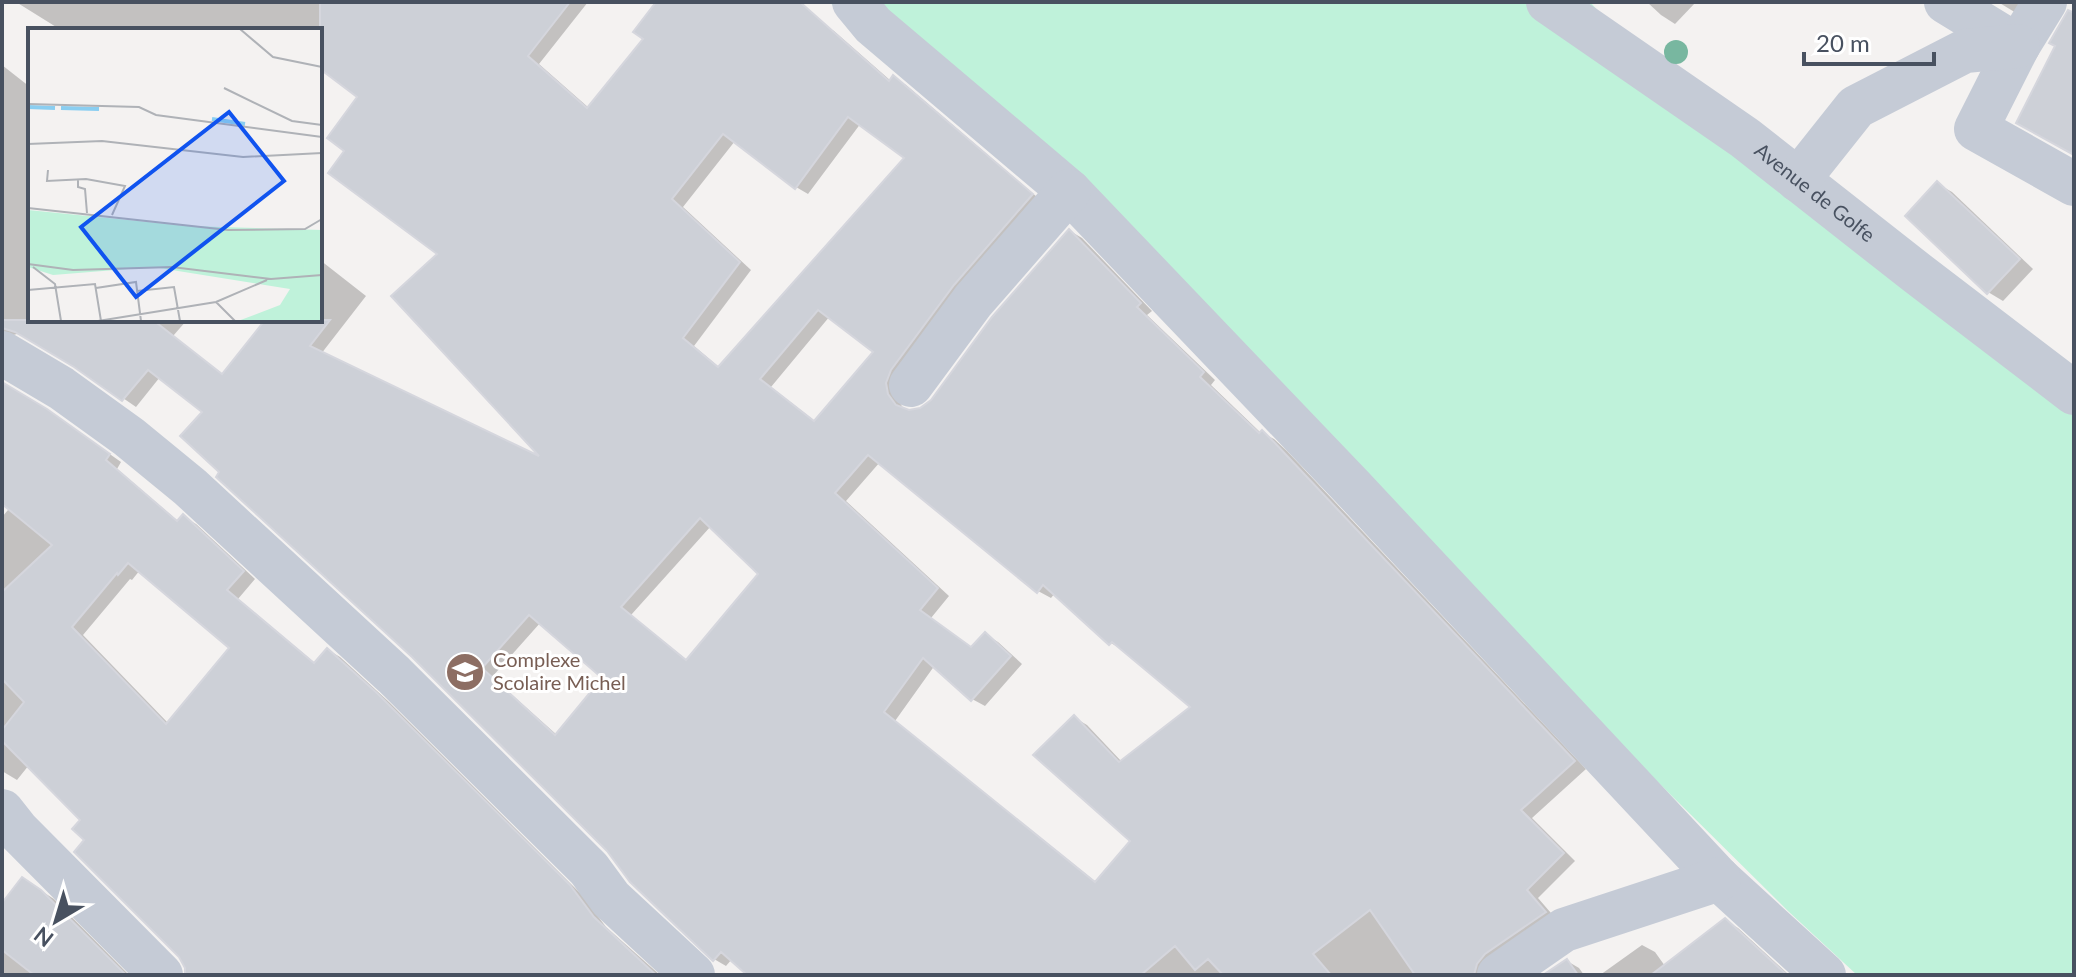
<svg xmlns="http://www.w3.org/2000/svg" width="2076" height="977" font-family="Lato,sans-serif">
	<style>
		.green { fill: #bff2da }
		.shadow { fill: #0003; fill-rule: evenodd }
		.building { fill: #cdd0d7; stroke: #d5d6dd; stroke-width: 2; fill-rule: evenodd }
		.lines { fill: none; stroke-linecap: round; stroke-linejoin: round }
		.minor { stroke: #c5cbd6; stroke-width: 44 }
		.tree { fill: #78b7a0 }
		.labels { text-anchor: middle; stroke-width: 6; stroke-linejoin: round; paint-order: stroke }
		.street-label { font-size: 20px; fill: #485160; stroke: #fff }
		.education-label { font-size: 20px; fill: #785e54; stroke: #fff; text-anchor: start }
		.inset-river { fill: none; stroke: #8acef1; stroke-width: 4 }
		.inset-road { fill: none; stroke: #afb2b7; stroke-width: 2 }
		.view { fill: #1053ef; fill-opacity: 0.15; stroke: #1053ef; stroke-width: 4 }
		.inset-edge { fill: none; stroke: #485160; stroke-width: 4 }
	</style>
	<rect width="100%" height="100%" fill="#f4f2f1"/>
	<!-- green -->
	<path class="green" d="M829,2H1590L1718,140L2074,377V975H1857L1788,911L1137,266Z"/>
	<!-- shadow -->
	<g class="shadow">
		<path d="M16,2H588L539,64L589,108L646,39L659,2H776L834,31L891,81L894,78L906,85L1044,203L900,403L905,411L921,410L932,402L1070,231L1082,238L1152,311L1147,315L1215,380L1211,385L1260,432L1274,439L1287,451L1586,769L1532,818L1575,861L1538,898L1557,920L1488,975H750L732,959L726,966L714,959L608,850L413,656L222,472L205,412L160,377L136,407L75,365L28,337L17,334L2,338V65L30,87V320H187L173,336L224,375L267,320H320V260L366,296L321,354L547,462L440,254L346,151L360,97L320,67V30H61ZM861,123L907,157L720,368L694,346L751,270L683,207L735,141L796,187L808,194ZM830,316L876,352L816,422L771,387ZM880,462L1038,591L1051,598L1055,593L1111,643L1123,650L1193,707L1122,762L1087,725L1075,718L1133,841L1097,883L895,721L935,665L972,699L985,706L1022,664L998,642L986,635L973,649L931,618L949,596L846,501ZM711,526L761,574L688,661L631,615ZM541,622L605,677L557,735L492,677Z"/>
		<path d="M1647,2H1696L1675,24L1661,15Z"/>
		<path d="M1998,2H2044L2031,22Z"/>
		<path d="M1938,184L1952,192L2033,269L2003,301L1988,292L1907,216Z"/>
		<path d="M2,384L60,419L121,462L117,469L179,522L183,517L196,524L255,579L238,599L316,664L328,650L340,657L389,702L582,895L606,927L660,975H187V969L180,956L87,840L83,820L29,765L17,780L2,771V517L26,489L2,467ZM140,570L232,648L169,724L83,635L130,579L132,580Z"/>
		<path d="M35,887L54,899L129,975H2V906Z"/>
		<path d="M1725,921L1738,928L1789,975H1600L1642,945L1655,952L1665,966Z"/>
		<path d="M1567,961L1579,968L1584,975H1546Z"/>
	</g>
	<!-- building -->
	<g class="building">
		<path d="M320,2H570L528,56L587,108L643,39L633,32L656,2H800L889,81L893,75L1033,194L954,285L891,370L886,383L888,394L896,405L909,410L920,408L931,400L992,317L1069,229L1141,303L1137,307L1204,372L1200,377L1259,433L1262,430L1274,442L1575,761L1521,810L1564,853L1527,890L1546,912L1485,954L1477,964L1474,975H1415L1370,910L1313,954L1331,975H1223L1208,959L1195,970L1175,946L1141,975H747L721,952L713,961L630,882L607,851L412,657L216,477L219,472L180,436L202,412L148,370L122,401L74,367L15,332L2,328V320H153L222,374L265,320H330L310,346L539,456L391,296L437,254L328,173L344,151L327,138L357,97L320,69ZM848,117L904,158L718,367L683,338L740,262L672,199L723,134L795,189ZM818,310L873,352L814,421L760,379ZM868,455L1037,593L1043,585L1109,645L1112,642L1190,707L1119,762L1074,715L1033,755L1130,841L1095,882L884,712L923,658L971,701L1011,656L985,632L971,647L920,610L938,588L835,493ZM700,518L758,574L686,660L621,607ZM529,615L602,678L555,735L482,668Z"/>
		<path d="M2074,9V155L2016,123L2055,46L2049,43L2068,10L2072,12Z"/>
		<path d="M1937,181L2020,259L1987,294L1905,216Z"/>
		<path d="M2,382L47,409L110,454L106,460L177,521L183,514L244,571L227,590L314,663L327,648L377,693L570,885L594,917L656,975H185V968L179,957L74,852L84,840L72,829L80,820L2,741V730L24,702L2,679V592L52,545L2,504ZM128,563L229,648L166,724L72,627L117,573L118,575Z"/>
		<path d="M22,877L41,890L126,975H34L2,950V903Z"/>
		<path d="M1725,918L1787,975H1651Z"/>
		<path d="M1567,959L1578,975H1543Z"/>
	</g>
	<g class="lines">
		<!-- minor -->
		<g class="minor">
			<path d="M854,2L873,25L1069,191L1352,487L1719,879L1824,975"/>
			<path id="s1" d="M1548,2L1745,138L1917,273L2074,393"/>
			<path d="M1946,2L2018,46"/>
			<path d="M2045,2L2018,46L1976,129L2074,184"/>
			<path d="M1798,180L1856,107L1965,51L2018,46"/>
			<path d="M2,353L61,388L129,437L190,487L394,675L589,869L611,899L693,975"/>
			<path d="M911,385L973,301L1069,191"/>
			<path d="M2,811L17,830L161,975"/>
			<path d="M1499,975L1564,930L1719,879"/>
		</g>
	</g>
	<!-- trees -->
	<circle class="tree" cx="1676" cy="52" r="12"/>
	<!-- icons -->
	<defs>
		<symbol id="school-disc" viewBox="-11 -11 22 22"><circle r="9.5" fill="#8d6e63" stroke="#fff"/><path d="M0-5L7-2L0 1L-7-2ZM-4 1L0 2.5L4 1V4Q0 6-4 4Z" fill="#fff"/></symbol>
	</defs>
	<g fill-rule="evenodd">
		<use href="#school-disc" x="443" y="650" width="44" height="44"/>
	</g>
	<g class="labels">
		<!-- street labels -->
		<g class="street-label">
			<text dy="7" stroke="none"><textPath href="#s1" startOffset="328">Avenue de Golfe</textPath></text>
		</g>
		<!-- education labels -->
		<g class="education-label">
			<text x="493" y="667">Complexe<tspan x="493" dy="23">Scolaire Michel</tspan></text>
		</g>
	</g>
	<!-- overview -->
	<g transform="translate(28 28)">
		<rect width="294" height="294" fill="#f4f2f1"/>
		<path d="M0,182L160,198L294,202V293H210L252,277L262,261L125,239L25,247L0,239Z" fill="#bff2da"/>
		<path class="inset-river" d="M0,79L27,80M33,80L71,81M184,91L217,96"/>
		<path class="inset-road" d="M212,1L245,29L294,39M196,60L264,93L294,97M0,76L111,79L128,87L294,109M0,116L74,113L215,129L294,125M20,142L19,153L58,151L97,158L84,187M50,151V159L57,161L59,185M0,180L200,202L277,201L294,191M0,236L45,242L144,239L243,251L294,247M5,239L27,256L33,293M68,260L108,254L113,293M0,262L67,256L73,293M109,263L146,259L152,293M188,274L207,293M70,293L188,274L239,252"/>
		<path class="view" d="M201,84L256,153L108,269L53,199Z"/>
		<rect width="294" height="294" class="inset-edge"/>
	</g>
	<!-- border -->
	<rect width="2076" height="977" fill="none" stroke="#485160" stroke-width="8"/>
	<!-- north arrow -->
	<g transform="translate(56 921) rotate(218)" stroke="#ffffff" stroke-width="6" paint-order="stroke">
	<path d="M0-6L14 30L0 20L-14 30Z" fill="#485160"/>
	<text y="-12" font-size="22" font-weight="bold" text-anchor="middle" fill="#485160">N</text>
	</g>
	<!-- scale -->
	<path d="M1804 52v12h130v-12" fill="none" stroke="#485160" stroke-width="4"/>
	<text x="1816" y="52" font-size="24" fill="#485160" stroke="#ffffff" stroke-width="6" paint-order="stroke">20 m</text>
</svg>
